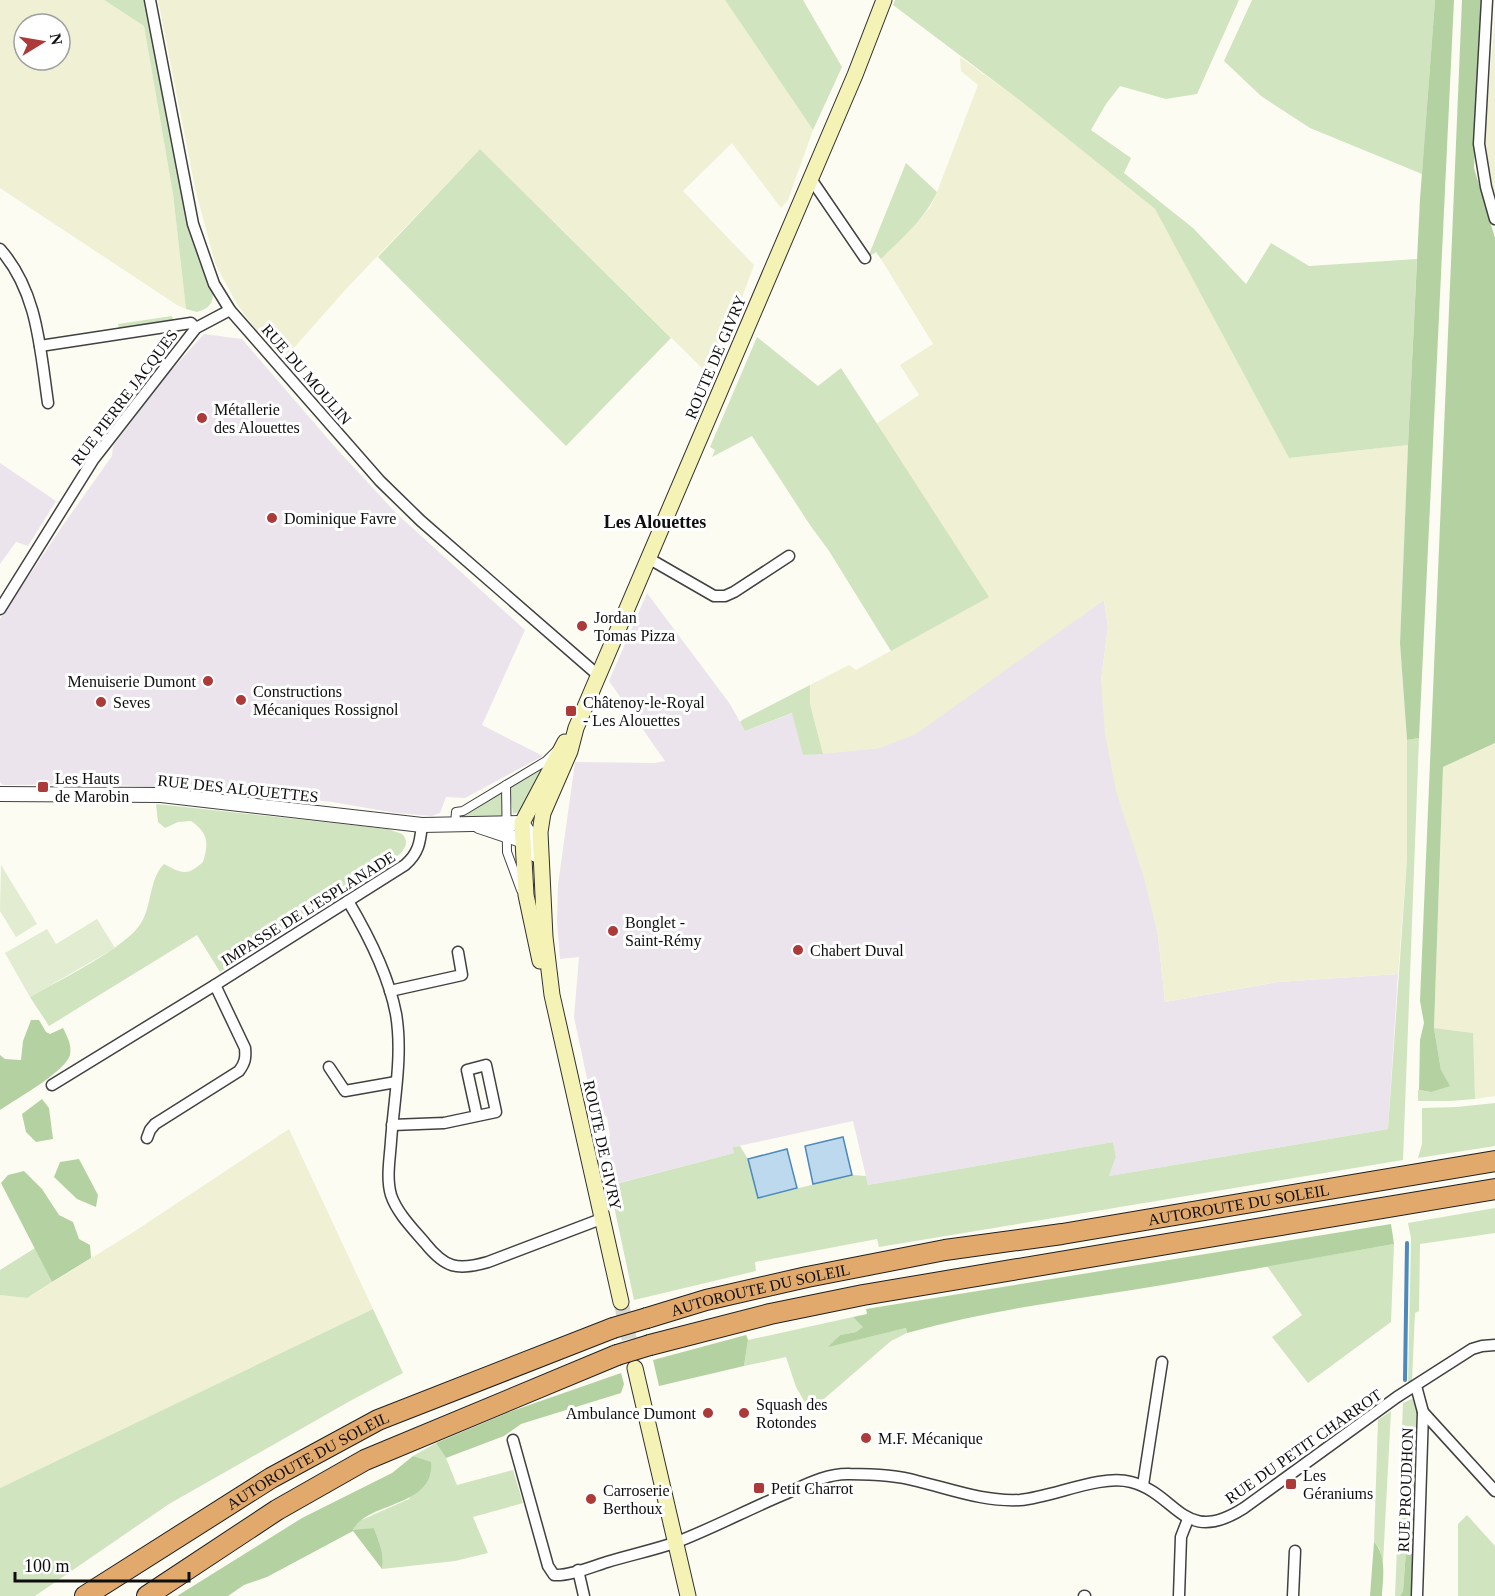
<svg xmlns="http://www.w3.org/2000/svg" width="1495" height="1596" font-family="'Times New Roman',serif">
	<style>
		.industrial { fill: #ebe4ec }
		.farmland { fill: #f0f0d4; fill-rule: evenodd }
		.green { fill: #d0e4bf }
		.forest { fill: #b4d2a1 }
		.pitch { fill: #e1ecd0 }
		.water { fill: #bdd9ee; stroke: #4d89bc; stroke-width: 1.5 }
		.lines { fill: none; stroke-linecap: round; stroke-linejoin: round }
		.stream { stroke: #4d89bc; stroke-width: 4 }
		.secondary-tunnel { stroke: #d9d8d0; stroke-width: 15; stroke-dasharray: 15 8; stroke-linecap: butt }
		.pedestrian-casing { stroke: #414141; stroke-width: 10 }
		.minor-casing { stroke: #414141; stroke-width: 13 }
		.tertiary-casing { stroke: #414141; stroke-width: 16 }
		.secondary-casing { stroke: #303030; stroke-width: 17 }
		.motorway-casing { stroke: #1f1f1f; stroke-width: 22 }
		.pedestrian { stroke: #fff; stroke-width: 8 }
		.minor { stroke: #fff; stroke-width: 10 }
		.tertiary { stroke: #fff; stroke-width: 14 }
		.secondary { stroke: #f5f2b5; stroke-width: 15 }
		.motorway { stroke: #e1a96c; stroke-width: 20 }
		.motorway-bridge-casing { stroke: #1f1f1f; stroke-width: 22; stroke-linecap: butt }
		.motorway-bridge { stroke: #e1a96c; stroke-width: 20 }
		.poi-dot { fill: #ac3a38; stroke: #fff; stroke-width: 2 }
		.labels { text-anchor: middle; stroke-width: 6; stroke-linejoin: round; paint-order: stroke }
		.street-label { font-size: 16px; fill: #0e0e0e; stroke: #fff }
		.poi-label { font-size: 16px; fill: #0e0e0e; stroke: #fff; text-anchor: start }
		.neighbourhood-label { font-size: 18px; font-weight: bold; fill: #0e0e0e; stroke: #fff }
	</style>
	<rect width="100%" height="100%" fill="#fdfcf2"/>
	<!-- industrial -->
	<g class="industrial">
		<path d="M204,334L242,339L335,447L396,513L525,630L482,725L543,756L465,798L446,797L440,813L432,816L396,813L332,802L266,795L104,784L3,785L0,782V619L61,528L112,456L113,446L166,376Z"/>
		<path d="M0,463L56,501L28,546L16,542L0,564Z"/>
		<path d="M647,593L730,704L745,731L793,713L804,755L880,748L1044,642L1104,600L1108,627L1101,680L1158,935L1165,1002L1277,982L1398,974L1388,1129L1109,1176L1116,1157L1113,1142L868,1185L853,1121L734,1147V1153L615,1184L608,1178L602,1148L610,1136L607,1117L593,1107L574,1017L579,957L560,959L557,922L558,885L575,762L655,763L665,761L609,681Z"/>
	</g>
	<!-- farmland -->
	<g class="farmland">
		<path d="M0,0H104L144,26L173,194L186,309L177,305L0,188ZM24,24H60V60H24Z"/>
		<path d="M158,0H725L813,130L788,200L781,208L732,143L683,191L754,265L712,378L480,149L347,288L285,358L261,336L238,306L215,263L196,192Z"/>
		<path d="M1495,14V199L1488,160L1485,136Z"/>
		<path d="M960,57L1022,102L1155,209L1289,458L1408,445L1400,643L1408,756L1407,859L1398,974L1277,982L1165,1002L1158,935L1144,878L1116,791L1105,735L1101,680L1108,627L1104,600L916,734L880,748L823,754L810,704V685L849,665L856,670L988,597L876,424L919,395L900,365L933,344L881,259L920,219L931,206L937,192L978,85L961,71Z"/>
		<path d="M1495,743V1096L1475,1099L1472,1033L1434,1028L1443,767Z"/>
		<path d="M289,1129L373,1309L0,1488V1295L27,1298L135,1231Z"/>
	</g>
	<!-- green -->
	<g class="green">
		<path d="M104,0H145L213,294C213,305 207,309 197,312L186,309L173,194L144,26Z"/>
		<path d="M725,0H803L842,67L813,130Z"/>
		<path d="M895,0H1239L1197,94L1166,99L1120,86L1106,104L1091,130L1131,158L1124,173L1193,228L1246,284L1271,243L1309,266L1417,259L1408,445L1289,458L1155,209L1022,102L893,5Z"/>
		<path d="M1252,0H1435L1422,174L1310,128L1261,96L1224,61Z"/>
		<path d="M480,149L671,338L566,446L378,257Z"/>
		<path d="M906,163L937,192C925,219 902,238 881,259L876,252L868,257Z"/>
		<path d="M172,316L173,320L119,329L118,324Z"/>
		<path d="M757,337L818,386L841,368L989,597L891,651L829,551L810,525L752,436L712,457L715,450L710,447Z"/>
		<path d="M810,685V704L823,754L803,755L792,713L745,731L740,722L742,720Z"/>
		<path d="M1419,738L1403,1160L879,1247L877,1239L755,1262L756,1271L634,1300L608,1178L616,1184L734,1153L733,1147L740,1146L748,1159L758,1198L852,1175L866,1176L868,1185L1113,1142L1116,1157L1109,1176L1388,1129L1407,859V740Z"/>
		<path d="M549,759L521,811L513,814L509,786Z"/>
		<path d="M503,789L505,817L468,818L461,815Z"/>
		<path d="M156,804L388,829L402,834C409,841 406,847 400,854L220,972L197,935L49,1026L30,997C58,981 126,948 141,923C152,905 149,879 164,864C183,874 187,876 203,862C209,842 208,833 191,821L178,822L165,828L158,822Z"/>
		<path d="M1434,1028L1473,1033L1475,1099L1450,1101H1418V1090L1431,1092L1441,1070Z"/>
		<path d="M1495,1103V1146L1418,1158L1422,1144V1108L1457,1107Z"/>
		<path d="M1495,1208V1233L1420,1244L1419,1311L1415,1313L1412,1381L1408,1384L1411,1238L1408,1223Z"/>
		<path d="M1394,1244L1391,1322L1308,1383L1272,1337L1302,1315L1267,1266Z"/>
		<path d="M35,1248L52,1282L27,1298L0,1295V1270Z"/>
		<path d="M373,1309L403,1373L350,1401L169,1504L35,1596H0V1488Z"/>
		<path d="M853,1317L864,1327L856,1332L840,1335L830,1346L906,1328L907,1333L891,1341L810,1411L796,1387L786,1357L744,1366L748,1340Z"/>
		<path d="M1416,1397L1417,1413L1415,1518L1408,1525L1403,1591L1400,1596H1395L1403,1403Z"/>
		<path d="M1391,1411L1383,1563L1379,1548L1374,1542L1378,1420Z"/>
		<path d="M436,1443L446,1458L457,1485L513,1470L523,1503L473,1517L488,1553L455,1561L382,1569C385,1554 379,1542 374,1528L353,1531L357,1522L409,1499L431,1463L413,1456Z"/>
		<path d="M1467,1515L1495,1546V1596H1458V1524Z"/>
	</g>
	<!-- forest -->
	<g class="forest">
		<path d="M1435,0H1454L1419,738L1407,740L1400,643L1408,445L1420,199Z"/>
		<path d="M1462,0H1483L1474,168L1495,238V743L1443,767L1434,1028L1441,1070L1450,1086L1431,1092L1419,1090L1420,1040L1424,1023L1420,1001Z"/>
		<path d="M31,1020H39L46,1032L50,1034L63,1028C67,1036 72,1045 70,1055C65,1072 16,1099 0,1110V1055L5,1059L21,1060L23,1041Z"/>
		<path d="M42,1099L49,1108L53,1139L36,1142L26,1132L22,1114Z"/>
		<path d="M79,1159L98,1195L96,1207L77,1199L54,1177L60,1162Z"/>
		<path d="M24,1171L42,1189L59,1215L73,1222L79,1239L90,1245L91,1258L52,1282L1,1183L8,1175Z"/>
		<path d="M1391,1224L1394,1244C1306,1259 1219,1276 1132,1290C1056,1302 981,1312 907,1333L906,1328L828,1347L840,1335L856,1332L863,1327L853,1317L867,1314L866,1309Z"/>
		<path d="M746,1335L748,1340L744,1366L659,1386L653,1360Z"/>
		<path d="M621,1373L624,1384L621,1393L521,1424L504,1436L446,1458L436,1443L512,1411Z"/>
		<path d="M413,1456L431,1462C435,1508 368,1501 353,1530L374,1528C379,1542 385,1554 382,1569L353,1531L267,1577L244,1585L228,1596H177L302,1518L392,1473Z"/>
		<path d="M1415,1518L1412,1596H1400L1403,1591L1408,1525Z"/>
		<path d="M1374,1542C1387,1556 1383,1578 1382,1596H1370Z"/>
	</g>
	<!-- pitch -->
	<g class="pitch">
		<path d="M1,865L37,924L16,937L0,911Z"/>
		<path d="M97,919L115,948L30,997L5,953L47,929L56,944Z"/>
	</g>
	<!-- water -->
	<g class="water">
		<path d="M843,1137L852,1175L813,1184L805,1146Z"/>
		<path d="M787,1149L797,1188L758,1198L748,1159Z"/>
	</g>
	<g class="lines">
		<!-- stream -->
		<path class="stream" d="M1405,1380L1407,1243"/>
		<!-- secondary-tunnel -->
		<path class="secondary-tunnel" d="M621,1302L634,1361"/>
		<defs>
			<g id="pedestrian">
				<path d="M506,785L507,852L521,890"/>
				<path d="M455,824L456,812L463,811L546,761L555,752"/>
			</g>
			<g id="minor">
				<path d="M150,0L193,224L214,284L230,310L380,481L421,521L599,676"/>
				<path d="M1487,0L1479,144L1486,187L1495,219"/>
				<path d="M811,179L865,258"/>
				<path d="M0,249C38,292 40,349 48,403"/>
				<path d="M40,346L191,323L196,328"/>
				<path d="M648,558L714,596H725L734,592L789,556"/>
				<path d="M0,609L93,460L196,328L230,310"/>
				<path d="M348,901C367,933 389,977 396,1014C403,1055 394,1099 391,1141C390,1158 386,1178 391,1195C397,1213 413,1229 425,1243C445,1268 457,1271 488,1262L601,1219"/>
				<path d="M390,991L462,975L458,952"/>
				<path d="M329,1067L345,1091L396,1082"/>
				<path d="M52,1085L215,985L405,865C419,853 420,842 422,825"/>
				<path d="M392,1125L444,1123L496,1112L486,1065L467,1070L477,1116"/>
				<path d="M147,1138L150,1130L155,1124L239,1071C245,1063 246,1058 245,1048L215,985"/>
				<path d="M1416,1386L1423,1412L1417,1596"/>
				<path d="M1423,1412L1495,1491"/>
				<path d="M513,1440L548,1566L554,1575C570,1576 591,1567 607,1562C630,1555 654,1550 677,1542C713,1528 749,1509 785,1494C805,1485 827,1473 850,1474C871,1474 896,1475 917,1481C951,1489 984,1502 1020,1500C1054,1497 1100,1474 1131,1482C1178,1494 1183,1547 1244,1508L1397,1397L1472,1349L1482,1346L1495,1345"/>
				<path d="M1143,1485L1162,1362"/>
				<path d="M578,1570L584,1596"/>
				<path d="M1084,1596H1085"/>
				<path d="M1179,1596L1181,1537L1188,1519"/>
				<path d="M1293,1596L1295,1551"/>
			</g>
			<g id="tertiary">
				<path d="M0,794L161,795L422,825L522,823L534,841L536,855"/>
				<path d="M479,826L521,840L532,836"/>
			</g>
			<g id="secondary">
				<path d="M540,961L526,895L522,823L565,742"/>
				<path d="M621,1302L552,995L545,937L540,832L543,813L570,751L576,728L855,75L884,0"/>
				<path d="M635,1368L688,1596"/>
			</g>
			<g id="motorway">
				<path id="s1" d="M647,1318L706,1300L807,1277L945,1250L1062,1234L1495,1161"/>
				<path d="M650,1345L770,1314L863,1295L1495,1189"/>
				<path id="s2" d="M85,1596L271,1478L378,1420L613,1328"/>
				<path d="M147,1596L277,1510L365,1460L617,1355"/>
			</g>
		</defs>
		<!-- pedestrian casing -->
		<use href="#pedestrian" class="pedestrian-casing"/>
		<!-- minor casing -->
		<use href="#minor" class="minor-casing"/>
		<!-- tertiary casing -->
		<use href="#tertiary" class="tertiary-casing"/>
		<!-- secondary casing -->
		<use href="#secondary" class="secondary-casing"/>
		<!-- motorway casing -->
		<use href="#motorway" class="motorway-casing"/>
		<!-- pedestrian -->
		<use href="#pedestrian" class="pedestrian"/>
		<!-- minor -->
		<use href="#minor" class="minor"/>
		<!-- tertiary -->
		<use href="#tertiary" class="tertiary"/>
		<!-- secondary -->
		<use href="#secondary" class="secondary"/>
		<!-- motorway -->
		<use href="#motorway" class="motorway"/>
		<defs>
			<g id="motorway-bridge">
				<path d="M613,1328L647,1318"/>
				<path d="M617,1355L650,1345"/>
			</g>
		</defs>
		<!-- motorway-bridge casing -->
		<use href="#motorway-bridge" class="motorway-bridge-casing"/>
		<!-- motorway-bridge -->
		<use href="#motorway-bridge" class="motorway-bridge"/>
	</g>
	<!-- markers -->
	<g class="poi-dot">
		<circle cx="202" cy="418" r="6"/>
		<circle cx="272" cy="518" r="6"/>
		<circle cx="582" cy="626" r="6"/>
		<circle cx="208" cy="681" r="6"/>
		<circle cx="241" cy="700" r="6"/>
		<circle cx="101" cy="702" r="6"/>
		<rect x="565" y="705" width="12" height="12" rx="3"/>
		<rect x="37" y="781" width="12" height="12" rx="3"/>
		<circle cx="613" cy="931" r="6"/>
		<circle cx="798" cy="950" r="6"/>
		<circle cx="708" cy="1413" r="6"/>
		<circle cx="744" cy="1413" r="6"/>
		<circle cx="866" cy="1438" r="6"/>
		<rect x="1285" y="1478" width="12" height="12" rx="3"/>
		<rect x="753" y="1482" width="12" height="12" rx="3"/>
		<circle cx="591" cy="1499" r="6"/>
	</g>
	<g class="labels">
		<!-- street labels -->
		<g class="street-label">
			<text transform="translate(715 357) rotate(-67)" y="6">ROUTE DE GIVRY</text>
			<text transform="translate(307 374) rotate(49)" y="6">RUE DU MOULIN</text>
			<text transform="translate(124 397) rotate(-53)" y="6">RUE PIERRE JACQUES</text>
			<text transform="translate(238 788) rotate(6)" y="6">RUE DES ALOUETTES</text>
			<text transform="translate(308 908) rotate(-32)" y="6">IMPASSE DE L'ESPLANADE</text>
			<text transform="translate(603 1145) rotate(78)" y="6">ROUTE DE GIVRY</text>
			<text dy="6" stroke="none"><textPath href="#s1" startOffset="603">AUTOROUTE DU SOLEIL</textPath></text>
			<text dy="6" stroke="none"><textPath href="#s1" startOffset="117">AUTOROUTE DU SOLEIL</textPath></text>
			<text transform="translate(1303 1446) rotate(-35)" y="6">RUE DU PETIT CHARROT</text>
			<text dy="6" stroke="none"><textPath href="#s2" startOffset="261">AUTOROUTE DU SOLEIL</textPath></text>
			<text transform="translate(1405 1490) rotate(-88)" y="6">RUE PROUDHON</text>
		</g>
		<!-- poi labels -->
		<g class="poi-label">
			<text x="214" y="415">Métallerie<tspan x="214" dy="18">des Alouettes</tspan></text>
			<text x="284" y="524">Dominique Favre</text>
			<text x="594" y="623">Jordan<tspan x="594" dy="18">Tomas Pizza</tspan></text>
			<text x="196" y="687" text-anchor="end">Menuiserie Dumont</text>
			<text x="253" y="697">Constructions<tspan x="253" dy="18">Mécaniques Rossignol</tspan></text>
			<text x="113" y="708">Seves</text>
			<text x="583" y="708">Châtenoy-le-Royal<tspan x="583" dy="18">- Les Alouettes</tspan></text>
			<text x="55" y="784">Les Hauts<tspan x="55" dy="18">de Marobin</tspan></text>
			<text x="625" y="928">Bonglet -<tspan x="625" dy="18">Saint-Rémy</tspan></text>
			<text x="810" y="956">Chabert Duval</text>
			<text x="756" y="1410">Squash des<tspan x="756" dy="18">Rotondes</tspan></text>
			<text x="696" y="1419" text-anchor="end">Ambulance Dumont</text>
			<text x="878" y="1444">M.F. Mécanique</text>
			<text x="1303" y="1481">Les<tspan x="1303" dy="18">Géraniums</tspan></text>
			<text x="771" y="1494">Petit Charrot</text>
			<text x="603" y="1496">Carroserie<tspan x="603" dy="18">Berthoux</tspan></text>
		</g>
		<!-- neighbourhood labels -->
		<g class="neighbourhood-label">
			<text x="655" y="528">Les Alouettes</text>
		</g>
	</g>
	<!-- north arrow -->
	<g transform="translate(42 42) rotate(79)"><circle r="28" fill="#ffffff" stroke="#9f9f9f" stroke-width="1.5"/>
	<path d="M0-4.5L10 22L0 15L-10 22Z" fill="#ac3a38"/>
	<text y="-9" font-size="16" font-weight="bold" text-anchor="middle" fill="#0e0e0e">N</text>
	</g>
	<!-- scale -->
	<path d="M15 1572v9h174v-9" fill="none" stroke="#0e0e0e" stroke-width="3"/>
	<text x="24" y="1572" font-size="18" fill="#0e0e0e" stroke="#ffffff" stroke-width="4.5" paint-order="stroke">100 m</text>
</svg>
